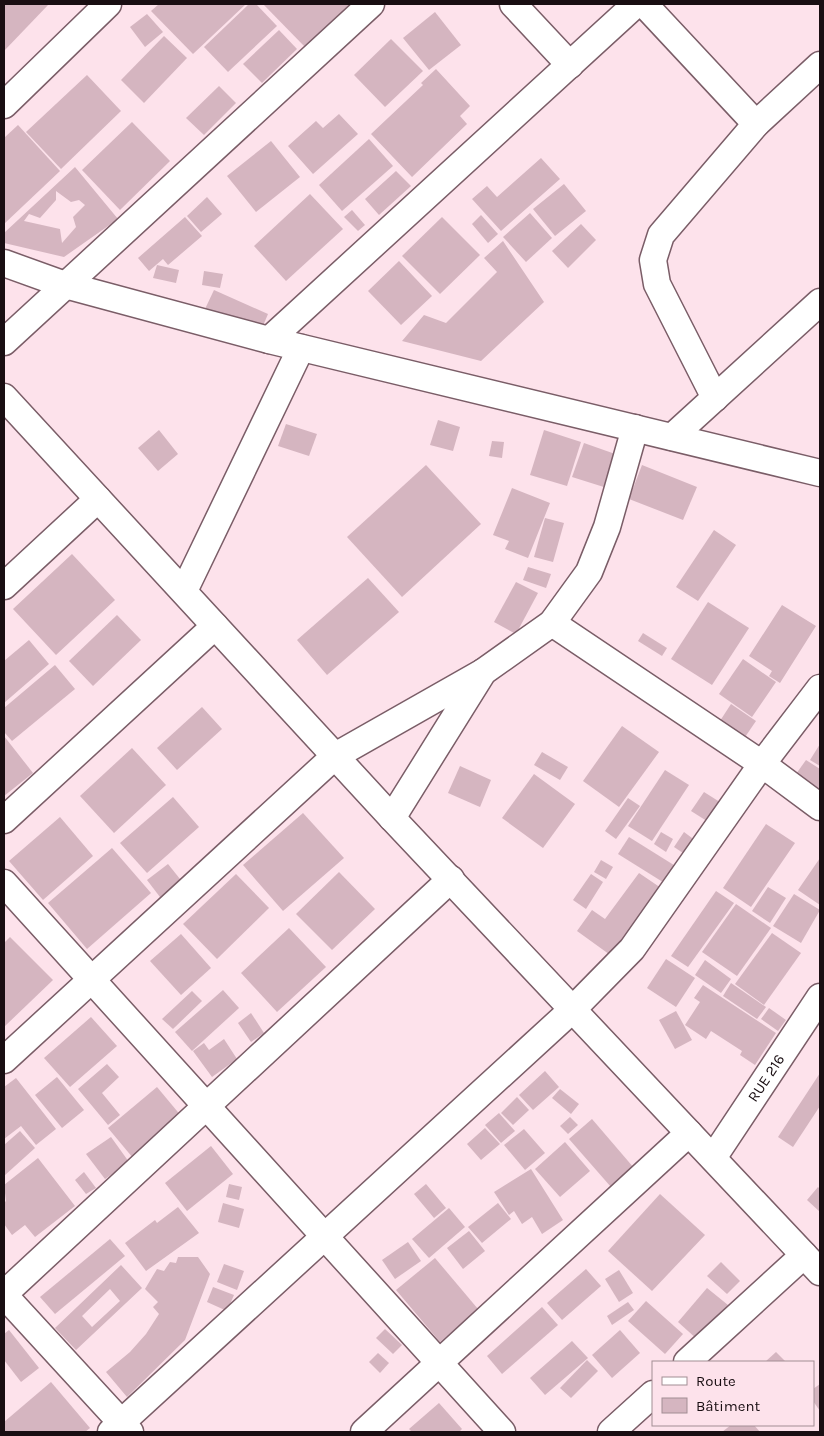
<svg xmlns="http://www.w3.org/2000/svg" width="824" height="1436" font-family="Karla,sans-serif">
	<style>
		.building { fill: #d5b5c0; fill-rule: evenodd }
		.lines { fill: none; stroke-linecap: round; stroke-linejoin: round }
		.minor-casing { stroke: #7a5d67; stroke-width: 29 }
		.minor { stroke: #fff; stroke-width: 26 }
		.labels { text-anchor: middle; stroke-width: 4; stroke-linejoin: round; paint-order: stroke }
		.street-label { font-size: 15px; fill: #190e12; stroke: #fde2eb }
	</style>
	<rect width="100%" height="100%" fill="#fde2eb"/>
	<!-- building -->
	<g class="building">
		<path d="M4,4H49L4,51Z"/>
		<path d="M159,4H246L193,54L151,11Z"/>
		<path d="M249,4H256L277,26L228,72L204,47Z"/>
		<path d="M263,4H350L305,47Z"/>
		<path d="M435,12L461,45L429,70L403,38Z"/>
		<path d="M147,14L163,32L145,47L130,27Z"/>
		<path d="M279,30L297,49L262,83L243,64Z"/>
		<path d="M164,36L187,58L144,103L121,80Z"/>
		<path d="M391,39L423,71L385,107L354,75Z"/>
		<path d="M436,69L470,106L460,116L467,124L412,177L371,134L423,85L421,83Z"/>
		<path d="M87,75L121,111L61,169L26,132Z"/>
		<path d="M219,86L236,103L204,135L186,118Z"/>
		<path d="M339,114L358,134L313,174L288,146L316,121L323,128Z"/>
		<path d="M132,122L170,161L120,210L82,170Z"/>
		<path d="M18,125L60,171L4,224V138Z"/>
		<path d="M369,139L393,166L342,211L319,185Z"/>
		<path d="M271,141L300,177L256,212L227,176Z"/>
		<path d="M541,158L560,179L501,231L472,199L487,186L497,197Z"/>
		<path d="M75,167L118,219L64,257L4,243V233ZM56,191L71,202L79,200L85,205L73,217L76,227L62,243L60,229L24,221L29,214L40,218L56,200Z"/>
		<path d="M396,171L411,186L379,215L365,199Z"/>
		<path d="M564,184L586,211L555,236L533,209Z"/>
		<path d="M310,194L343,229L286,281L254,246Z"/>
		<path d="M207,197L222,214L201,232L187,216Z"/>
		<path d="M352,210L365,225L358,231L344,217Z"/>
		<path d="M530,213L552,238L526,262L503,237Z"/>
		<path d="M481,215L498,234L488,243L472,224Z"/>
		<path d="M185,217L202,236L168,265L163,259L149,271L138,258Z"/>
		<path d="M442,217L480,255L440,294L402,256Z"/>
		<path d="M581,224L596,240L568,268L552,251Z"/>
		<path d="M503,241L544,302L481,361L402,341L424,315L446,323L497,272L484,258Z"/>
		<path d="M399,261L432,296L401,325L368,291Z"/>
		<path d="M157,265L179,270L176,283L153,278Z"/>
		<path d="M204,271L223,274L220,288L202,285Z"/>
		<path d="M214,290L268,314L260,333L205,309Z"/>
		<path d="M438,420L460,427L453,451L430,445Z"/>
		<path d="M286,424L317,434L309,456L278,446Z"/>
		<path d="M159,430L178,454L158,471L138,448Z"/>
		<path d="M544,430L581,442L567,486L530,475Z"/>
		<path d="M492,441L504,442L502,458L489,456Z"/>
		<path d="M584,443L618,455L607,488L572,477Z"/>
		<path d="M426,465L481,524L402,597L347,537Z"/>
		<path d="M642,465L697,487L683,520L629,499Z"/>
		<path d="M512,488L550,503L528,558L505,549L509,541L493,535Z"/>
		<path d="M545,518L564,523L553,562L534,557Z"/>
		<path d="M714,530L736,545L698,601L676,587Z"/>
		<path d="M72,554L115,600L56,655L13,609Z"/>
		<path d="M528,567L551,574L546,588L523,580Z"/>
		<path d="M368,578L399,612L327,675L297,640Z"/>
		<path d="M516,582L538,593L516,634L494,622Z"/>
		<path d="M708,602L749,628L712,685L671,659Z"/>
		<path d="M782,605L816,626L780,683L769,676L772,671L749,656Z"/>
		<path d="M117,615L141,640L93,686L69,661Z"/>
		<path d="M643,633L667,648L662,656L638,641Z"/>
		<path d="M29,640L49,664L4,703V661Z"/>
		<path d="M743,659L776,682L752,717L719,694Z"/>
		<path d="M55,665L75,689L12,741L4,732V708Z"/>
		<path d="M731,704L756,721L743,740L718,724Z"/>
		<path d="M202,707L222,729L177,770L157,748Z"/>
		<path d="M622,726L659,752L619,807L583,781Z"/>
		<path d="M4,736L33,773L4,796Z"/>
		<path d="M820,744V766L810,760Z"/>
		<path d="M132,748L166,785L114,833L80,796Z"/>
		<path d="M542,752L568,767L560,780L534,765Z"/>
		<path d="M806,760L820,769V790L796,774Z"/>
		<path d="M460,766L491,780L480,807L448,793Z"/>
		<path d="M665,770L689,785L652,841L628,826Z"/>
		<path d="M534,774L575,804L543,848L502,818Z"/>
		<path d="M704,792L723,804L710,823L691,811Z"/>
		<path d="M173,797L199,827L147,873L120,843Z"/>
		<path d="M628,798L640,806L616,839L605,831Z"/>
		<path d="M303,813L344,858L283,911L243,865Z"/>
		<path d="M60,817L93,856L43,900L9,861Z"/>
		<path d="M766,824L795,843L751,907L723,888Z"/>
		<path d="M661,832L673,839L666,852L654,844Z"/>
		<path d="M684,832L696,841L686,855L674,847Z"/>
		<path d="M629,837L677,867L666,884L618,854Z"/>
		<path d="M112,848L151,893L87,949L48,903Z"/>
		<path d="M820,858V905L798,890Z"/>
		<path d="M601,860L613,867L606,879L594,872Z"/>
		<path d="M168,864L184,884L163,901L147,880Z"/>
		<path d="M339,872L375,909L332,950L296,914Z"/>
		<path d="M639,873L664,890L613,957L577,931L592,910L605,919Z"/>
		<path d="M236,874L269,908L217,959L183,924Z"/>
		<path d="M591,874L603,882L586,909L573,900Z"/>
		<path d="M768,887L786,898L770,923L752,911Z"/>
		<path d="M716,891L734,903L688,967L671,956Z"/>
		<path d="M794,894L820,910L801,943L773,926Z"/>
		<path d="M736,904L771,928L737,976L702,952Z"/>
		<path d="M289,928L326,967L277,1012L241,973Z"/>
		<path d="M772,933L801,953L764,1005L735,984Z"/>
		<path d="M181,934L211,968L181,995L150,961Z"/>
		<path d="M10,937L53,980L4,1027V943Z"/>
		<path d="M666,959L695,978L676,1007L647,988Z"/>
		<path d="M705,960L731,979L721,993L695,975Z"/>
		<path d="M731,983L766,1007L757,1019L723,996Z"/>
		<path d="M703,985L776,1033L755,1065L740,1055L742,1051L711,1031L706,1039L685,1025L700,1002L694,998Z"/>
		<path d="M223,990L239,1008L192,1051L175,1032Z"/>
		<path d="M192,991L202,1001L173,1029L162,1019Z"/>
		<path d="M769,1008L786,1020L778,1031L761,1019Z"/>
		<path d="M676,1011L692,1040L675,1049L659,1020Z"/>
		<path d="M251,1013L264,1033L251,1042L238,1023Z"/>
		<path d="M91,1017L117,1046L70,1087L44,1058Z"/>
		<path d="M224,1039L237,1059L212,1077L193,1051L204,1043L209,1050Z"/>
		<path d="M107,1064L119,1077L102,1093L120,1115L108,1125L78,1089Z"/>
		<path d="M545,1071L559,1087L533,1110L519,1095Z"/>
		<path d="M820,1073V1106L793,1147L778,1137Z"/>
		<path d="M57,1077L84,1110L62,1128L35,1095Z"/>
		<path d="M16,1078L56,1129L36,1145L21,1126L4,1139V1087Z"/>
		<path d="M157,1087L182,1117L133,1158L108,1128Z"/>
		<path d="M560,1089L579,1104L571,1114L552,1098Z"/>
		<path d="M517,1097L529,1110L513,1125L501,1113Z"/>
		<path d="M499,1113L515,1131L501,1143L485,1125Z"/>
		<path d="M570,1117L578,1125L568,1134L560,1126Z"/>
		<path d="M592,1119L634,1168L611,1187L569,1139Z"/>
		<path d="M485,1128L500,1144L481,1160L467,1144Z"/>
		<path d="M524,1129L545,1153L525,1170L504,1145Z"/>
		<path d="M20,1131L35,1148L4,1176V1145Z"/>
		<path d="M111,1137L129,1162L105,1179L86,1154Z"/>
		<path d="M565,1142L590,1171L560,1197L535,1169Z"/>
		<path d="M211,1146L233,1174L187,1211L165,1183Z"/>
		<path d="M38,1158L75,1206L35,1237L25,1225L12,1235L4,1224V1203L6,1201L4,1185Z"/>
		<path d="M531,1169L563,1220L542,1234L532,1217L522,1224L514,1211L509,1215L494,1192Z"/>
		<path d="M84,1172L96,1188L86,1194L75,1180Z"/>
		<path d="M229,1184L242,1187L239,1200L226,1197Z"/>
		<path d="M426,1184L446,1208L434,1218L414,1194Z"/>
		<path d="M818,1187L820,1189V1212L807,1200Z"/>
		<path d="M660,1194L705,1235L652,1291L608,1251Z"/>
		<path d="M223,1203L244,1209L239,1228L218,1222Z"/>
		<path d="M498,1203L511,1219L482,1243L468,1227Z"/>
		<path d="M178,1207L199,1233L146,1271L125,1243L155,1220L157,1223Z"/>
		<path d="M449,1208L465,1227L429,1258L412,1239Z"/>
		<path d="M469,1231L485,1251L463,1269L447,1248Z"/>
		<path d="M110,1239L125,1256L55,1314L40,1297Z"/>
		<path d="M408,1242L421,1261L395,1279L382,1260Z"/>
		<path d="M178,1257H198L210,1274L185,1340L127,1397L106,1372L130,1352L146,1334L159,1314L153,1307L158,1302L145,1289L157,1269L164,1271L170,1262L176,1263Z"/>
		<path d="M435,1258L478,1309L440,1342L396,1290Z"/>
		<path d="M721,1262L740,1281L727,1294L707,1276Z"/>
		<path d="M224,1264L244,1271L237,1290L217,1282Z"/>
		<path d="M121,1265L142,1288L76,1350L55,1328ZM110,1289L120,1301L92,1327L82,1316Z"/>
		<path d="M586,1269L601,1286L562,1320L547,1303Z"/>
		<path d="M619,1270L633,1293L619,1302L605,1279Z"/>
		<path d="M213,1287L234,1295L227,1311L207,1302Z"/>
		<path d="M707,1288L728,1305L698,1340L678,1322Z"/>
		<path d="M646,1301L683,1334L665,1354L628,1321Z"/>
		<path d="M628,1302L634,1310L612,1325L607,1316Z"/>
		<path d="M542,1307L558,1325L502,1374L487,1356Z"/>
		<path d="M385,1329L402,1345L393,1354L376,1338Z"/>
		<path d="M9,1330L39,1368L21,1382L4,1360V1334Z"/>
		<path d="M620,1330L640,1353L612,1378L592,1355Z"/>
		<path d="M572,1341L588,1358L545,1395L530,1378Z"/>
		<path d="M776,1352L786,1362H765Z"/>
		<path d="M378,1353L389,1363L380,1373L369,1362Z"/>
		<path d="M587,1360L598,1371L571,1398L560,1388Z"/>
		<path d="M51,1382L90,1428L85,1432H4V1422Z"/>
		<path d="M820,1384V1411L813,1401V1389Z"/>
		<path d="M439,1403L462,1429L459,1432H412L409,1429Z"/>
		<path d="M731,1425H754L760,1432H722Z"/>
	</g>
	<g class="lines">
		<defs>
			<g id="minor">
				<path d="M513,4L570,65"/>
				<path d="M644,4L756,124"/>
				<path d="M4,105L108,4"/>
				<path d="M4,263L65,285L269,340L820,473"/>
				<path d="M269,340L636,4"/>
				<path d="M4,342L371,4"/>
				<path d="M4,397L392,818L820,1272"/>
				<path d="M715,398L657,284L653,260L661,235L756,124L820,65"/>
				<path d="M672,437L820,302"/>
				<path d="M4,586L98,499"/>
				<path d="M184,591L301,348"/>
				<path d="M552,623L762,764L820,807"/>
				<path d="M392,818L483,672L552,623L589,572L607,527L635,428"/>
				<path d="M4,820L215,626"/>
				<path d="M4,883L502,1432"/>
				<path d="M4,1060L335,756L483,672"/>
				<path id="s1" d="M713,1158L820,997"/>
				<path d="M4,1294L451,879"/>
				<path d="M4,1295L130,1432"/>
				<path d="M687,1362L804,1255"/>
				<path d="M111,1432L573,1009L632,949L762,764L820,688"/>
				<path d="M364,1432L689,1133"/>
				<path d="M611,1432L653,1394"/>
			</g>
		</defs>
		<!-- minor casing -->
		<use href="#minor" class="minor-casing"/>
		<!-- minor -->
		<use href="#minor" class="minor"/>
	</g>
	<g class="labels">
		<!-- street labels -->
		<g class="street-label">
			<text dy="5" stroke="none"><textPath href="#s1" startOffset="96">RUE 216</textPath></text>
		</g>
	</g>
	<!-- border -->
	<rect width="824" height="1436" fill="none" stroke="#190e12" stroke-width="10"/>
	<!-- legend -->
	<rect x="652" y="1361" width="162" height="65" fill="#fde2eb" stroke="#a28d94"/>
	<rect x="662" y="1377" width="25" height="8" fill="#ffffff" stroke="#a28d94"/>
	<text x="696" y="1386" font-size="15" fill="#190e12">Route</text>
	<rect x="662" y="1398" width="25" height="15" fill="#d5b5c0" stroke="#a28d94"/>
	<text x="696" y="1411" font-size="15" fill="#190e12">Bâtiment</text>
</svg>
